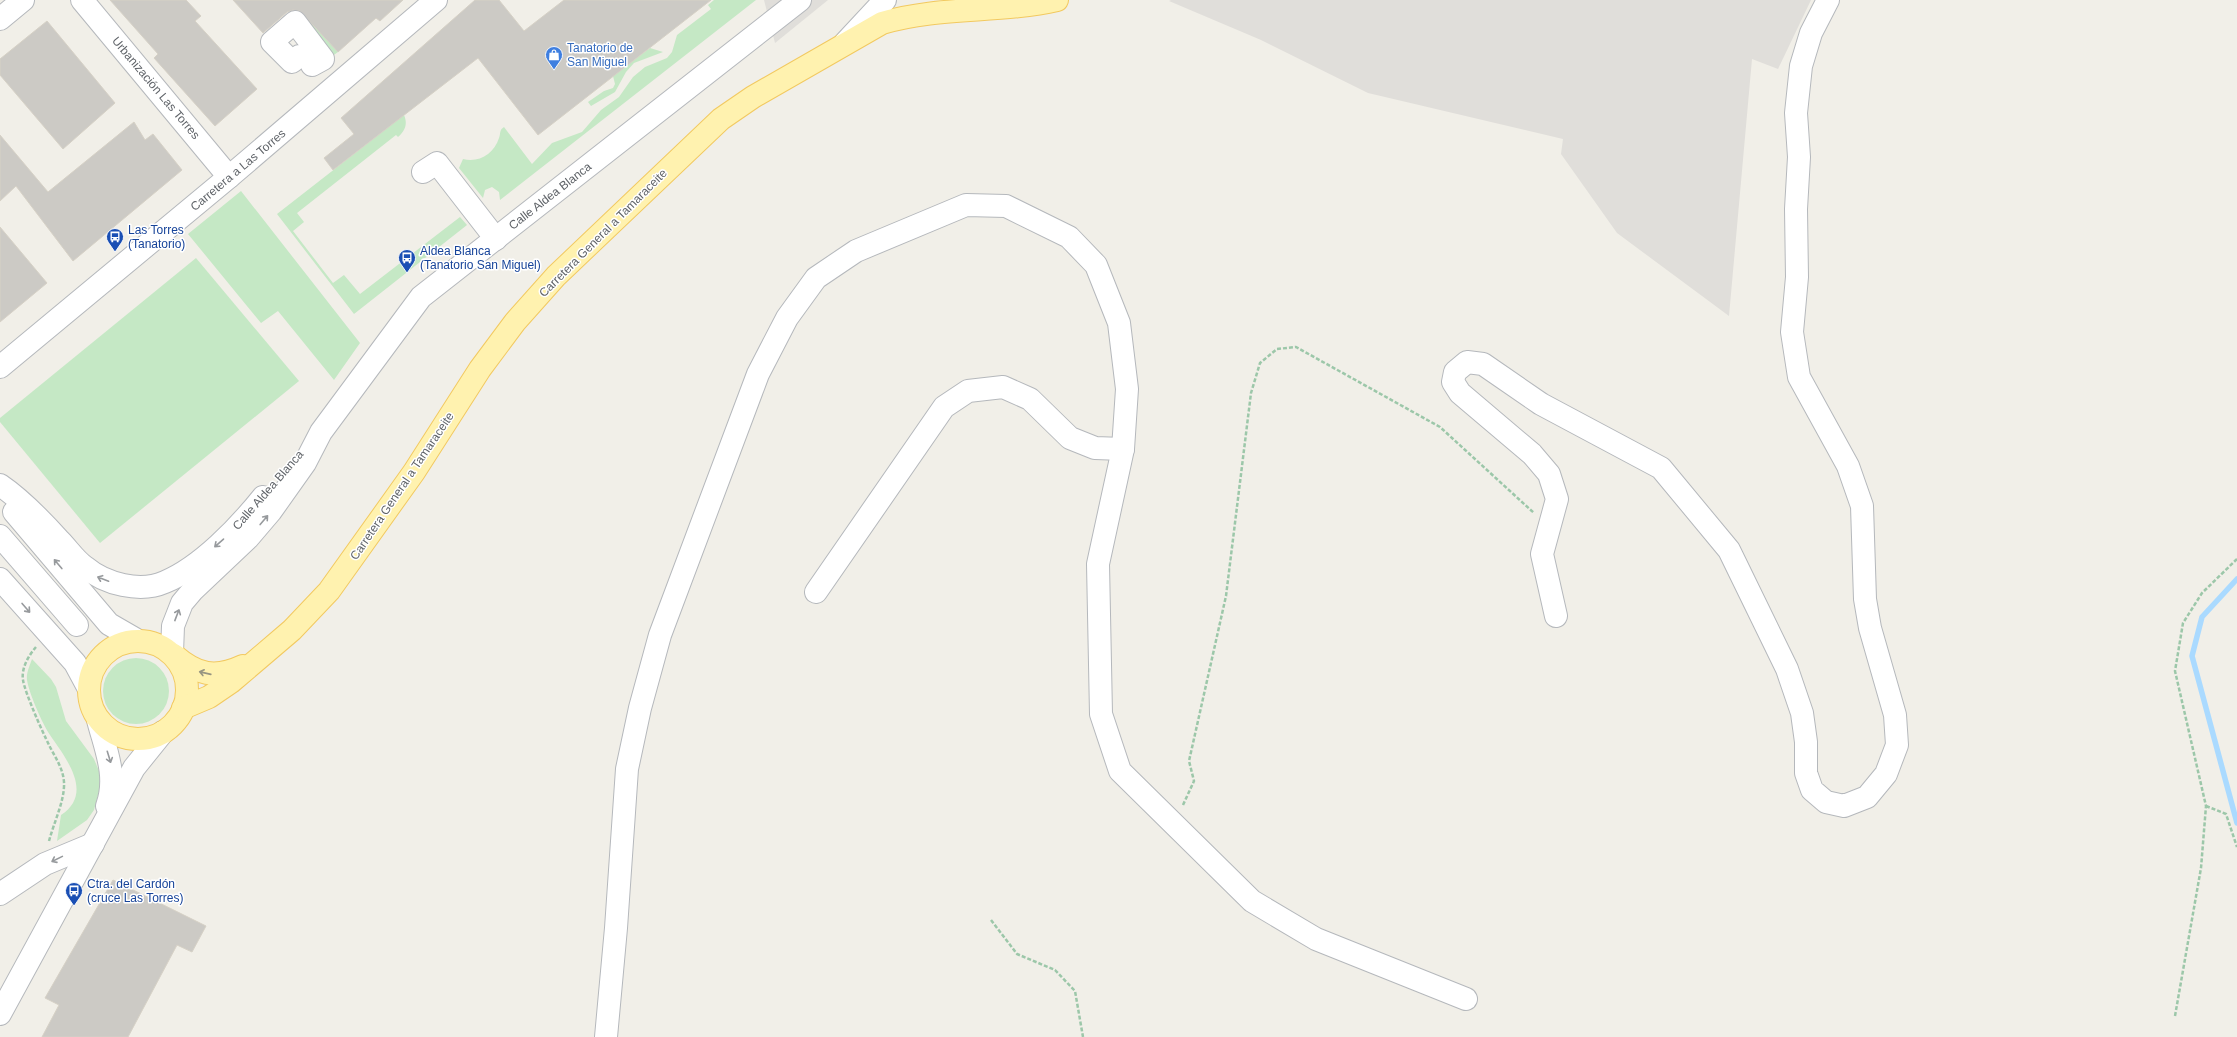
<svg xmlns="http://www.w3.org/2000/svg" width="2237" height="1037" font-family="Helvetica,sans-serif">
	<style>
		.industrial { fill: #e0deda }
		.green { fill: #c5e8c5 }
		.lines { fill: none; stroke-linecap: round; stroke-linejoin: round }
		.stream { stroke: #aadaff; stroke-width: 5.5 }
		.building { fill: #cccac5; stroke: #d6d1c6 }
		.minor-casing { stroke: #b5b8bc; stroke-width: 24 }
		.major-casing { stroke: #f2c960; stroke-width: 24 }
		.path { stroke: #9cc7a9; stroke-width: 2.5; stroke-dasharray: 4 2; stroke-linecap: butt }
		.minor { stroke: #fff; stroke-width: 22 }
		.major { stroke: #fff2af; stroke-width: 22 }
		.oneway { stroke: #979a9d }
		.oneway2 { stroke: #979581 }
		.labels { text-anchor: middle; stroke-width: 3; stroke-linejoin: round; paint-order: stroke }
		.shop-label { font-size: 12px; fill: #366cbe; stroke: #fff; text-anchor: start }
		.street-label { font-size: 12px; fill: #5f6368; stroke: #fff }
		.transit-label { font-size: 12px; fill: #164399; stroke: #fff; text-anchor: start }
	</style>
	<rect width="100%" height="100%" fill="#f1efe8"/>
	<!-- industrial -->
	<g class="industrial">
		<path d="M764,0H828L775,43Z"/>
		<path d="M1171,0H1811L1778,69L1752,59L1729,316L1617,233L1561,154L1563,139L1368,93L1261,40L1169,1Z"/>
	</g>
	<!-- green -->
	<g class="green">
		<path d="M714,0H756L500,200L499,192L492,187L485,190L483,198L459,168L463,159C479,163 494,154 499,138C501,133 499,130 504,127L532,164L552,143L582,132L601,110L619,97L633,77L645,67L667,58L672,52L677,35L711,9L708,5Z"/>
		<path d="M304,14L338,52L331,57L295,22Z"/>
		<path d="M650,48L663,52L634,63L626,72L615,92L591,106L588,102L604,91L613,88L615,84L613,76Z"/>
		<path d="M404,115C408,124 405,131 398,137L396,135L297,213L304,222L293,231L333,283L344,275L360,294L460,217L467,225L354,314L277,214Z"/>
		<path d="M241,191L360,343L334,380L278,311L261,323L188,234Z"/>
		<path d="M196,258L299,381L100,543L0,422V418Z"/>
		<circle cx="136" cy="691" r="33"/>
		<path d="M32,659L51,679L56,687L66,721L94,759L99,771L101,784L94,810L87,820L57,841L61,815C96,792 63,755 48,732C41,720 29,693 27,680C26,673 30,665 32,659Z"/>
	</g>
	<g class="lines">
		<!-- stream -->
		<path class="stream" d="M2237,579L2202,617L2192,656L2237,823"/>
	</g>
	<!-- building -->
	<g class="building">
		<path d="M110,0H186L201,16L195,21L257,89L215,126L154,58L158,54Z"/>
		<path d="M233,0H403L380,21L376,18L338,52L300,11L293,10L287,12L263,33Z"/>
		<path d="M475,0H499L524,31L564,0H711L538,135L478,58L333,170L324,158L354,134L341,118Z"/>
		<path d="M47,21L115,103L63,149L0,75V59Z"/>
		<path d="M134,122L145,140L153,134L182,170L73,261L16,186L0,201V135L48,192Z"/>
		<path d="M0,227L47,283L0,322Z"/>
		<path d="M113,880L206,926L192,952L177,945L128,1037H42L59,1005L45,998Z"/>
	</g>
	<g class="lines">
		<defs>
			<g id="minor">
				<path d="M82,0L229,177"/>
				<path d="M0,19L23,0"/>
				<path d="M295,22L323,59L312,65L310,60L299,56L292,62L272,42Z"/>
				<path d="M845,43L885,0"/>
				<path d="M423,172L437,163L496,239"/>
				<path d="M0,367L229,177L436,0"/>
				<path d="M0,485C22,500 42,521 60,541C68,549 75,560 85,567C105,584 140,593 165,582C201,567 239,527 263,497"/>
				<path d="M14,512L109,624L135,639"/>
				<path d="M0,536L77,625"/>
				<path d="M0,579L75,663L89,689"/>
				<path d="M816,592L944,407L968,391L1003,387L1030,399L1070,438L1095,448L1123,449"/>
				<path d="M1556,616L1542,554L1557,499L1549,474L1532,454L1460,393L1453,382L1455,372L1467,362L1483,364L1541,404L1661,468L1729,550L1787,669L1802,713L1806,742V773L1812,790L1826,802L1844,806L1867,797L1886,774L1897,745L1895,715L1870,628L1865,599L1862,506L1848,466L1799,377L1792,332L1797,277L1796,209L1799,157L1796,113L1801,66L1811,33L1828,0"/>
				<path d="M172,653L173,626L182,603L193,590L248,538L271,511L305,463L321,432L421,297L800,0"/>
				<path d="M98,720C105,748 118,776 107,806"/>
				<path d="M0,894L45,864L93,844"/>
				<path d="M0,1014L134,768L163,732"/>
				<path d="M606,1037L616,928L627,769L640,708L660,635L758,374L787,318L816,278L856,251L966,205L1006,206L1069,237L1096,265L1119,323L1127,389L1123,449L1098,564L1101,714L1120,771L1252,901L1316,939L1466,999"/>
			</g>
			<g id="major">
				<circle cx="138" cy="690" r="49"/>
				<path d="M174,655C197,675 215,679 243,666"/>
				<path d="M183,708L209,697L231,682L292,630L329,591L414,472L480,369L515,322L556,276L721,119L753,97L882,23C939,6 1000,13 1057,0"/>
			</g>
		</defs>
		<!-- minor casing -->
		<use href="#minor" class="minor-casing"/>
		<!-- major casing -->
		<use href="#major" class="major-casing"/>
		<!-- path -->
		<g class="path">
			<path d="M36,647C29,655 21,668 23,680C25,693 43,733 49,745C55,757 63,768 64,782C65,800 54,822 49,841"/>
			<path d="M1183,805L1194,781L1189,761L1226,596L1251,393L1260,363L1277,349L1296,347L1440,427L1534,513"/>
			<path d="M2206,806L2226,814L2237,847"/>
			<path d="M991,920L1017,954L1055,970L1075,991L1083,1037"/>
			<path d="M2175,1016L2201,868L2206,806L2175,671L2183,623L2202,593L2237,559"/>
		</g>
		<!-- minor -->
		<use href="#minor" class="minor"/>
		<!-- major -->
		<use href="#major" class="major"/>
	</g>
	<!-- one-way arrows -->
	<defs><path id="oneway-shaft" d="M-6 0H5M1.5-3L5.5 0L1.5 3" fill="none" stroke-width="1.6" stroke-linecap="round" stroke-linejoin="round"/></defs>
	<g class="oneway">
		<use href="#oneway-shaft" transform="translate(264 520) rotate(-50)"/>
		<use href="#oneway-shaft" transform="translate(219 543) rotate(139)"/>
		<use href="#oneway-shaft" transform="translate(58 564) rotate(-130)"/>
		<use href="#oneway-shaft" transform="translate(103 579) rotate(-159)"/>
		<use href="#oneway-shaft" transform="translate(26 608) rotate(49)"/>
		<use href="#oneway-shaft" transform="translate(177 615) rotate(-69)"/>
		<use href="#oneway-shaft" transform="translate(109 757) rotate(73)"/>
		<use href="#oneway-shaft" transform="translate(57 859) rotate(154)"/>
	</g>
	<use class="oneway2" href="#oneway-shaft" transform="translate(205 673) rotate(-167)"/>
	<!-- icons -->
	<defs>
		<symbol id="shop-pin" viewBox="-11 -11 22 30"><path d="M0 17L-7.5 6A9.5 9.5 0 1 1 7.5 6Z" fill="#3f7fe0" stroke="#fff"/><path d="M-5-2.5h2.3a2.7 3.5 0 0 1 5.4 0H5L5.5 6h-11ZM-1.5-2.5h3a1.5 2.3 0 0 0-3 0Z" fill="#fff"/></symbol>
		<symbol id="bus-pin" viewBox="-11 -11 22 30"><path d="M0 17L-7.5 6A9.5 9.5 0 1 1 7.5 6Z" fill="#1a4fb4" stroke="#fff"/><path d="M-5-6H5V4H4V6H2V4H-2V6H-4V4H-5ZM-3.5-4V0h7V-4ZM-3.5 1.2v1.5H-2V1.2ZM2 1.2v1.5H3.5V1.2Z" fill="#fff"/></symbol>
	</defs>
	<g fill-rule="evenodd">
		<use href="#shop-pin" x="544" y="45" width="20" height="27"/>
		<use href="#bus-pin" x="105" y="227" width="20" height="27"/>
		<use href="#bus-pin" x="397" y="248" width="20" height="27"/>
		<use href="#bus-pin" x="64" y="881" width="20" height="27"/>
	</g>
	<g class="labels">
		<!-- shop labels -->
		<g class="shop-label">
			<text x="567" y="52">Tanatorio de<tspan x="567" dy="14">San Miguel</tspan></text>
		</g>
		<!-- street labels -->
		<g class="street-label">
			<text transform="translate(156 88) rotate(50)" y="4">Urbanización Las Torres</text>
			<text transform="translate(238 170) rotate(-40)" y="4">Carretera a Las Torres</text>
			<text transform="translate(550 196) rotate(-38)" y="4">Calle Aldea Blanca</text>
			<text transform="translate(603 233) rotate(-45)" y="4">Carretera General a Tamaraceite</text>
			<text transform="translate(402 486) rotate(-56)" y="4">Carretera General a Tamaraceite</text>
			<text transform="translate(268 490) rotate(-49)" y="4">Calle Aldea Blanca</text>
		</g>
		<!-- transit labels -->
		<g class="transit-label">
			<text x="128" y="234">Las Torres<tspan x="128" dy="14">(Tanatorio)</tspan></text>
			<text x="420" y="255">Aldea Blanca<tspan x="420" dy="14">(Tanatorio San Miguel)</tspan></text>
			<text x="87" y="888">Ctra. del Cardón<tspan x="87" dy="14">(cruce Las Torres)</tspan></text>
		</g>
	</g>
</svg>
